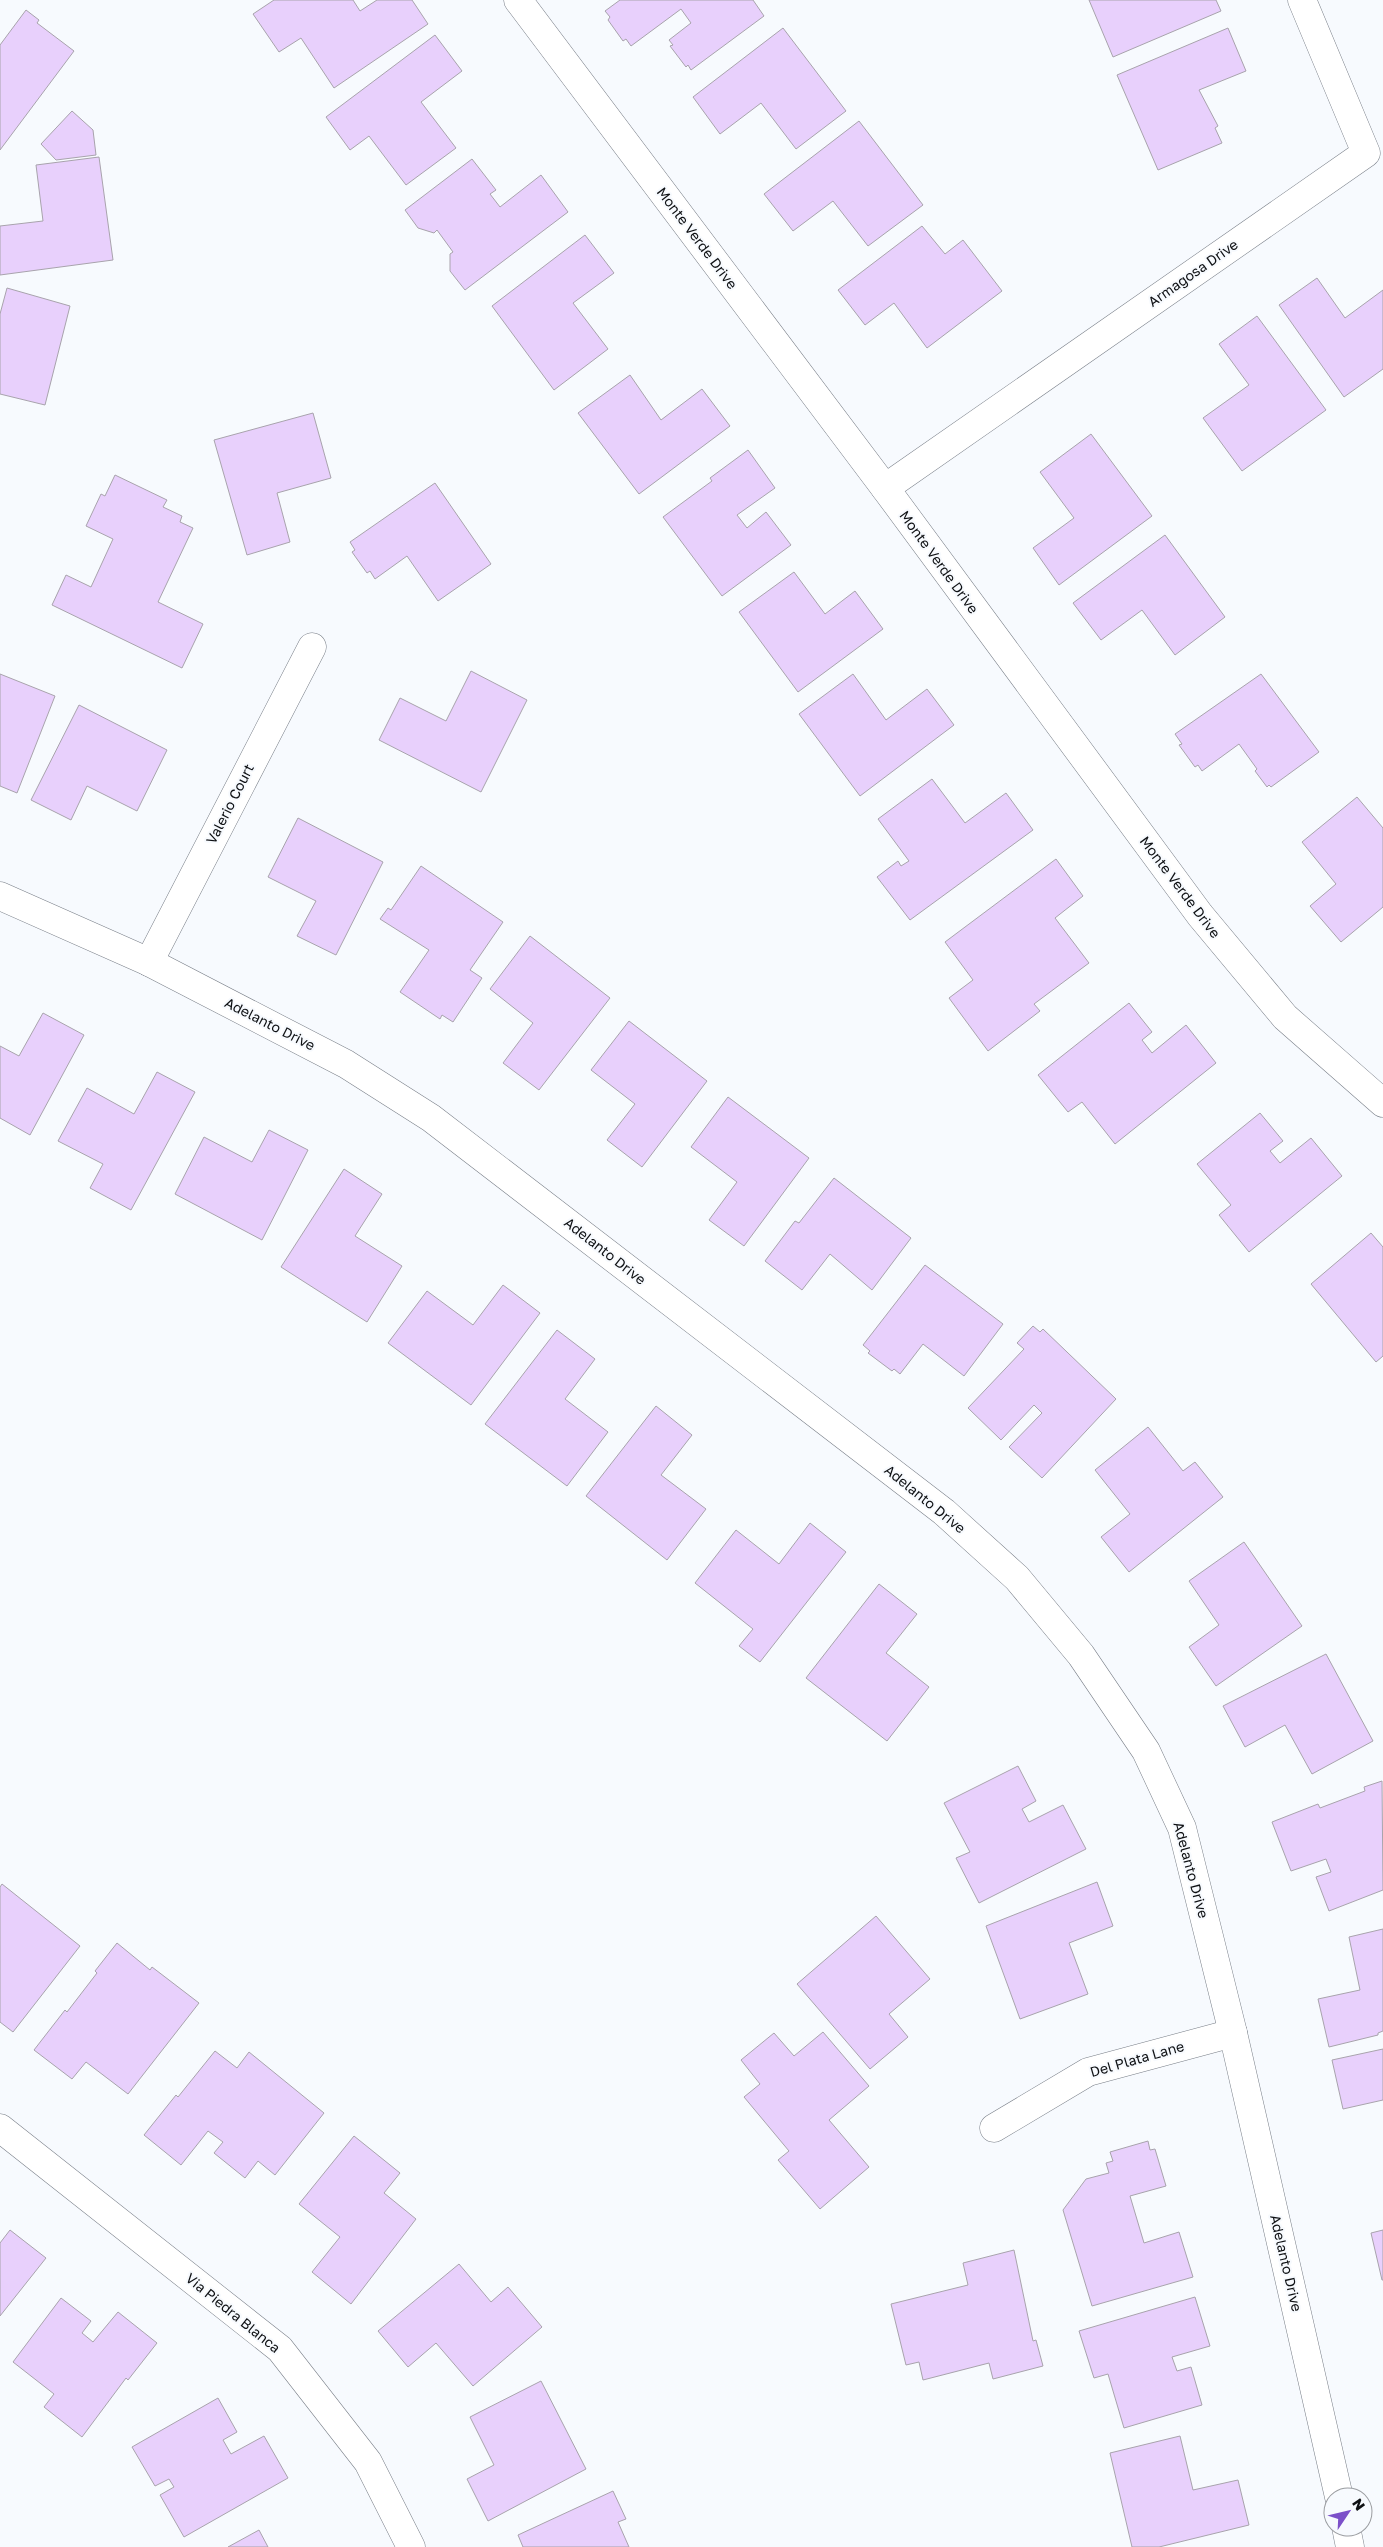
<svg xmlns="http://www.w3.org/2000/svg" width="1383" height="2547" font-family="'Golos Text',sans-serif">
	<style>
		.building { fill: #e8d0fc; stroke: #a8a3ac }
		.lines { fill: none; stroke-linecap: round; stroke-linejoin: round }
		.minor-casing { stroke: #797f88; stroke-width: 29 }
		.tertiary-casing { stroke: #797f88; stroke-width: 29 }
		.minor { stroke: #fff; stroke-width: 28 }
		.tertiary { stroke: #fff; stroke-width: 28 }
		.labels { text-anchor: middle; stroke-width: 4; stroke-linejoin: round; paint-order: stroke }
		.street-label { font-size: 14px; fill: #0e1013; stroke: #f7fafe }
	</style>
	<rect width="100%" height="100%" fill="#f7fafe"/>
	<!-- building -->
	<g class="building">
		<path d="M274,0H353L360,11L377,0H412L428,24L334,88L301,38L279,52L253,14Z"/>
		<path d="M620,0H753L764,16L691,70L688,65L686,67L670,46L673,45L669,40L691,23L681,9L631,46L626,39L623,41L608,20L610,17L605,11Z"/>
		<path d="M1089,0H1216L1221,11L1113,57Z"/>
		<path d="M26,10L39,20L37,23L74,51L0,150V45Z"/>
		<path d="M783,28L846,111L796,149L761,103L720,134L693,97Z"/>
		<path d="M1228,28L1246,71L1199,90L1218,126L1215,128L1222,143L1158,170L1117,75Z"/>
		<path d="M435,35L462,71L421,102L456,148L406,185L369,136L350,150L326,117Z"/>
		<path d="M72,111L93,130L96,155L56,160L41,144Z"/>
		<path d="M859,121L923,205L868,246L833,201L793,231L764,194Z"/>
		<path d="M99,157L113,260L0,275V226L43,221L36,165Z"/>
		<path d="M472,159L496,190L490,194L500,207L541,175L568,212L465,290L450,271V254L453,252L437,230L434,233L418,228L405,210Z"/>
		<path d="M922,226L945,254L963,240L1002,291L927,348L894,303L865,325L838,290Z"/>
		<path d="M585,235L614,273L573,303L608,349L554,390L492,306Z"/>
		<path d="M1317,278L1345,318L1383,290V369L1344,397L1279,305Z"/>
		<path d="M7,288L70,306L45,405L0,394V314Z"/>
		<path d="M1257,316L1326,410L1242,471L1203,418L1249,385L1219,344Z"/>
		<path d="M630,375L661,420L702,389L730,426L639,494L578,413Z"/>
		<path d="M313,413L331,478L277,493L290,542L247,555L214,440Z"/>
		<path d="M1091,434L1152,516L1059,585L1033,548L1074,518L1040,472Z"/>
		<path d="M748,450L775,488L737,515L747,528L766,512L791,545L722,596L663,517L712,481L710,478Z"/>
		<path d="M115,475L167,500L163,507L182,516L180,522L193,528L158,602L203,624L182,668L52,605L66,575L91,587L113,539L86,526L101,494L105,496Z"/>
		<path d="M435,483L491,564L438,601L407,556L375,579L370,571L367,573L352,552L355,550L350,542Z"/>
		<path d="M1165,535L1225,617L1175,655L1142,610L1101,640L1073,603Z"/>
		<path d="M794,572L825,614L855,591L883,629L798,692L739,612Z"/>
		<path d="M471,671L527,700L481,792L379,740L400,698L446,721Z"/>
		<path d="M0,674L55,696L17,793L0,786Z"/>
		<path d="M853,674L886,720L927,689L954,725L860,796L799,714Z"/>
		<path d="M1261,674L1319,752L1271,787L1269,785L1267,787L1255,771L1257,769L1239,744L1202,771L1198,765L1195,767L1179,745L1182,744L1175,734Z"/>
		<path d="M79,705L167,750L137,811L87,786L71,820L31,800Z"/>
		<path d="M932,779L965,823L1006,793L1033,830L910,920L877,877L898,861L901,866L909,861L878,819Z"/>
		<path d="M1357,797L1383,828V907L1341,942L1310,906L1336,884L1302,842Z"/>
		<path d="M298,818L383,862L336,955L297,936L316,901L268,877Z"/>
		<path d="M1056,859L1083,896L1055,918L1089,963L1034,1004L1040,1011L988,1051L949,998L973,980L945,942Z"/>
		<path d="M421,866L503,922L470,970L482,978L453,1022L442,1015L440,1019L400,992L429,950L380,919L388,908L391,910Z"/>
		<path d="M530,936L610,998L539,1090L503,1063L533,1023L490,989Z"/>
		<path d="M1129,1003L1152,1032L1142,1040L1152,1053L1186,1025L1216,1063L1115,1144L1082,1102L1068,1112L1038,1075Z"/>
		<path d="M43,1013L84,1035L30,1135L0,1118V1046L19,1056Z"/>
		<path d="M629,1021L707,1081L642,1167L607,1140L635,1104L591,1070Z"/>
		<path d="M157,1072L195,1092L131,1210L90,1188L103,1164L58,1141L87,1088L134,1114Z"/>
		<path d="M728,1097L809,1158L744,1246L709,1220L737,1182L691,1147Z"/>
		<path d="M1260,1113L1283,1141L1270,1151L1280,1163L1311,1138L1342,1176L1249,1252L1219,1215L1231,1205L1197,1164Z"/>
		<path d="M269,1130L308,1150L262,1240L175,1194L204,1137L252,1162Z"/>
		<path d="M344,1169L382,1194L355,1236L402,1266L367,1322L281,1267Z"/>
		<path d="M834,1178L911,1238L872,1290L830,1254L802,1290L765,1261L795,1221L799,1223Z"/>
		<path d="M1371,1233L1383,1247V1356L1376,1362L1311,1284Z"/>
		<path d="M925,1265L1003,1324L964,1376L923,1344L900,1374L894,1369L892,1371L868,1353L870,1351L863,1345Z"/>
		<path d="M503,1285L540,1313L471,1405L388,1343L427,1291L473,1325Z"/>
		<path d="M1033,1326L1040,1332L1043,1329L1116,1399L1042,1478L1009,1447L1042,1413L1034,1405L1001,1440L968,1408L1024,1349L1017,1343Z"/>
		<path d="M557,1330L595,1359L565,1399L608,1432L567,1486L485,1424Z"/>
		<path d="M656,1406L692,1435L661,1475L706,1509L667,1560L586,1496Z"/>
		<path d="M1148,1427L1183,1471L1195,1462L1223,1497L1129,1572L1101,1537L1130,1514L1095,1470Z"/>
		<path d="M810,1523L846,1552L760,1662L739,1646L753,1629L695,1583L736,1530L779,1564Z"/>
		<path d="M1244,1542L1302,1626L1216,1686L1189,1647L1219,1625L1189,1581Z"/>
		<path d="M879,1584L917,1614L886,1653L929,1687L887,1741L806,1678Z"/>
		<path d="M1326,1654L1373,1741L1312,1774L1285,1725L1245,1747L1223,1706Z"/>
		<path d="M1018,1766L1036,1801L1022,1809L1029,1822L1063,1805L1086,1849L979,1903L956,1858L970,1852L944,1803Z"/>
		<path d="M1382,1781L1383,1890L1329,1911L1316,1877L1331,1872L1326,1859L1291,1871L1272,1822L1318,1804L1320,1808L1365,1791L1364,1787Z"/>
		<path d="M1097,1882L1113,1926L1069,1943L1088,1994L1020,2019L986,1926Z"/>
		<path d="M2,1884L80,1946L13,2032L0,2022V1887Z"/>
		<path d="M876,1916L930,1979L889,2014L908,2037L870,2069L797,1984Z"/>
		<path d="M1383,1929V2031L1378,2033V2035L1329,2047L1318,1999L1360,1990L1349,1937Z"/>
		<path d="M117,1943L150,1970L152,1967L199,2003L128,2094L86,2062L72,2079L34,2050L65,2010L67,2012L97,1973L95,1971Z"/>
		<path d="M823,2032L869,2086L829,2120L869,2167L820,2209L778,2160L789,2151L744,2097L760,2084L741,2060L774,2033L794,2056Z"/>
		<path d="M1383,2049V2100L1343,2109L1332,2060Z"/>
		<path d="M215,2051L237,2068L249,2052L324,2113L275,2175L258,2161L245,2178L214,2153L223,2142L208,2131L181,2165L144,2135L176,2095L178,2097Z"/>
		<path d="M354,2136L400,2173L384,2193L416,2219L351,2304L312,2272L340,2237L299,2204Z"/>
		<path d="M1148,2141L1150,2150L1155,2149L1166,2186L1130,2196L1144,2243L1179,2232L1193,2277L1092,2306L1063,2210L1086,2179L1109,2173L1106,2163L1113,2161L1110,2152Z"/>
		<path d="M10,2230L46,2258L0,2316V2243Z"/>
		<path d="M1383,2230V2280H1382L1371,2233Z"/>
		<path d="M1014,2250L1033,2341L1036,2340L1043,2366L993,2379L989,2363L923,2380L919,2362L906,2365L891,2304L968,2285L963,2263Z"/>
		<path d="M459,2264L491,2302L508,2287L542,2327L473,2386L436,2343L408,2367L378,2331Z"/>
		<path d="M1195,2297L1210,2346L1172,2357L1177,2371L1191,2367L1202,2405L1124,2428L1108,2374L1094,2378L1079,2331Z"/>
		<path d="M61,2298L91,2321L82,2333L93,2342L118,2312L157,2343L128,2380L126,2378L82,2437L44,2407L54,2394L13,2362Z"/>
		<path d="M541,2381L586,2469L488,2521L467,2479L494,2465L470,2417Z"/>
		<path d="M218,2398L237,2432L223,2440L231,2454L264,2436L288,2478L184,2537L160,2495L174,2487L169,2479L155,2486L132,2447Z"/>
		<path d="M1180,2436L1193,2490L1238,2480L1249,2525L1159,2547H1132L1110,2453Z"/>
		<path d="M613,2491L626,2519L618,2522L629,2547H523L518,2535Z"/>
		<path d="M259,2530L268,2547H228Z"/>
	</g>
	<g class="lines">
		<defs>
			<g id="minor">
				<path d="M518,0L885,488L1200,915L1285,1017L1383,1103"/>
				<path d="M885,488L1366,153L1302,0"/>
				<path d="M149,962L312,647"/>
				<path d="M0,2128L280,2349L368,2462L411,2547"/>
				<path d="M994,2128L1088,2072L1233,2033"/>
			</g>
			<g id="tertiary">
				<path d="M0,896L149,962L346,1064L431,1118L944,1512L1017,1578L1081,1655L1146,1751L1182,1828L1233,2033L1339,2497"/>
				<path d="M1346,2527L1350,2547"/>
			</g>
		</defs>
		<!-- minor casing -->
		<use href="#minor" class="minor-casing"/>
		<!-- tertiary casing -->
		<use href="#tertiary" class="tertiary-casing"/>
		<!-- minor -->
		<use href="#minor" class="minor"/>
		<!-- tertiary -->
		<use href="#tertiary" class="tertiary"/>
	</g>
	<g class="labels">
		<!-- street labels -->
		<g class="street-label">
			<text transform="translate(697 238) rotate(53)" y="5">Monte Verde Drive</text>
			<text transform="translate(1193 273) rotate(-35)" y="5">Armagosa Drive</text>
			<text transform="translate(939 562) rotate(54)" y="5">Monte Verde Drive</text>
			<text transform="translate(230 804) rotate(-63)" y="5">Valerio Court</text>
			<text transform="translate(1180 887) rotate(53)" y="5">Monte Verde Drive</text>
			<text transform="translate(270 1024) rotate(27)" y="5">Adelanto Drive</text>
			<text transform="translate(605 1251) rotate(38)" y="5">Adelanto Drive</text>
			<text transform="translate(925 1499) rotate(39)" y="5">Adelanto Drive</text>
			<text transform="translate(1191 1870) rotate(75)" y="5">Adelanto Drive</text>
			<text transform="translate(1137 2059) rotate(-16)" y="5">Del Plata Lane</text>
			<text transform="translate(1286 2263) rotate(77)" y="5">Adelanto Drive</text>
			<text transform="translate(233 2313) rotate(39)" y="5">Via Piedra Blanca</text>
		</g>
	</g>
	<!-- north arrow -->
	<g transform="translate(1348 2512) rotate(55)"><circle r="24" fill="#f7fafe" stroke="#9a9ca0"/>
	<path d="M0-4L9 19L0 12L-9 19Z" fill="#7c50c9"/>
	<text y="-8" font-size="14" font-weight="bold" text-anchor="middle" fill="#0e1013">N</text>
	</g>
</svg>
